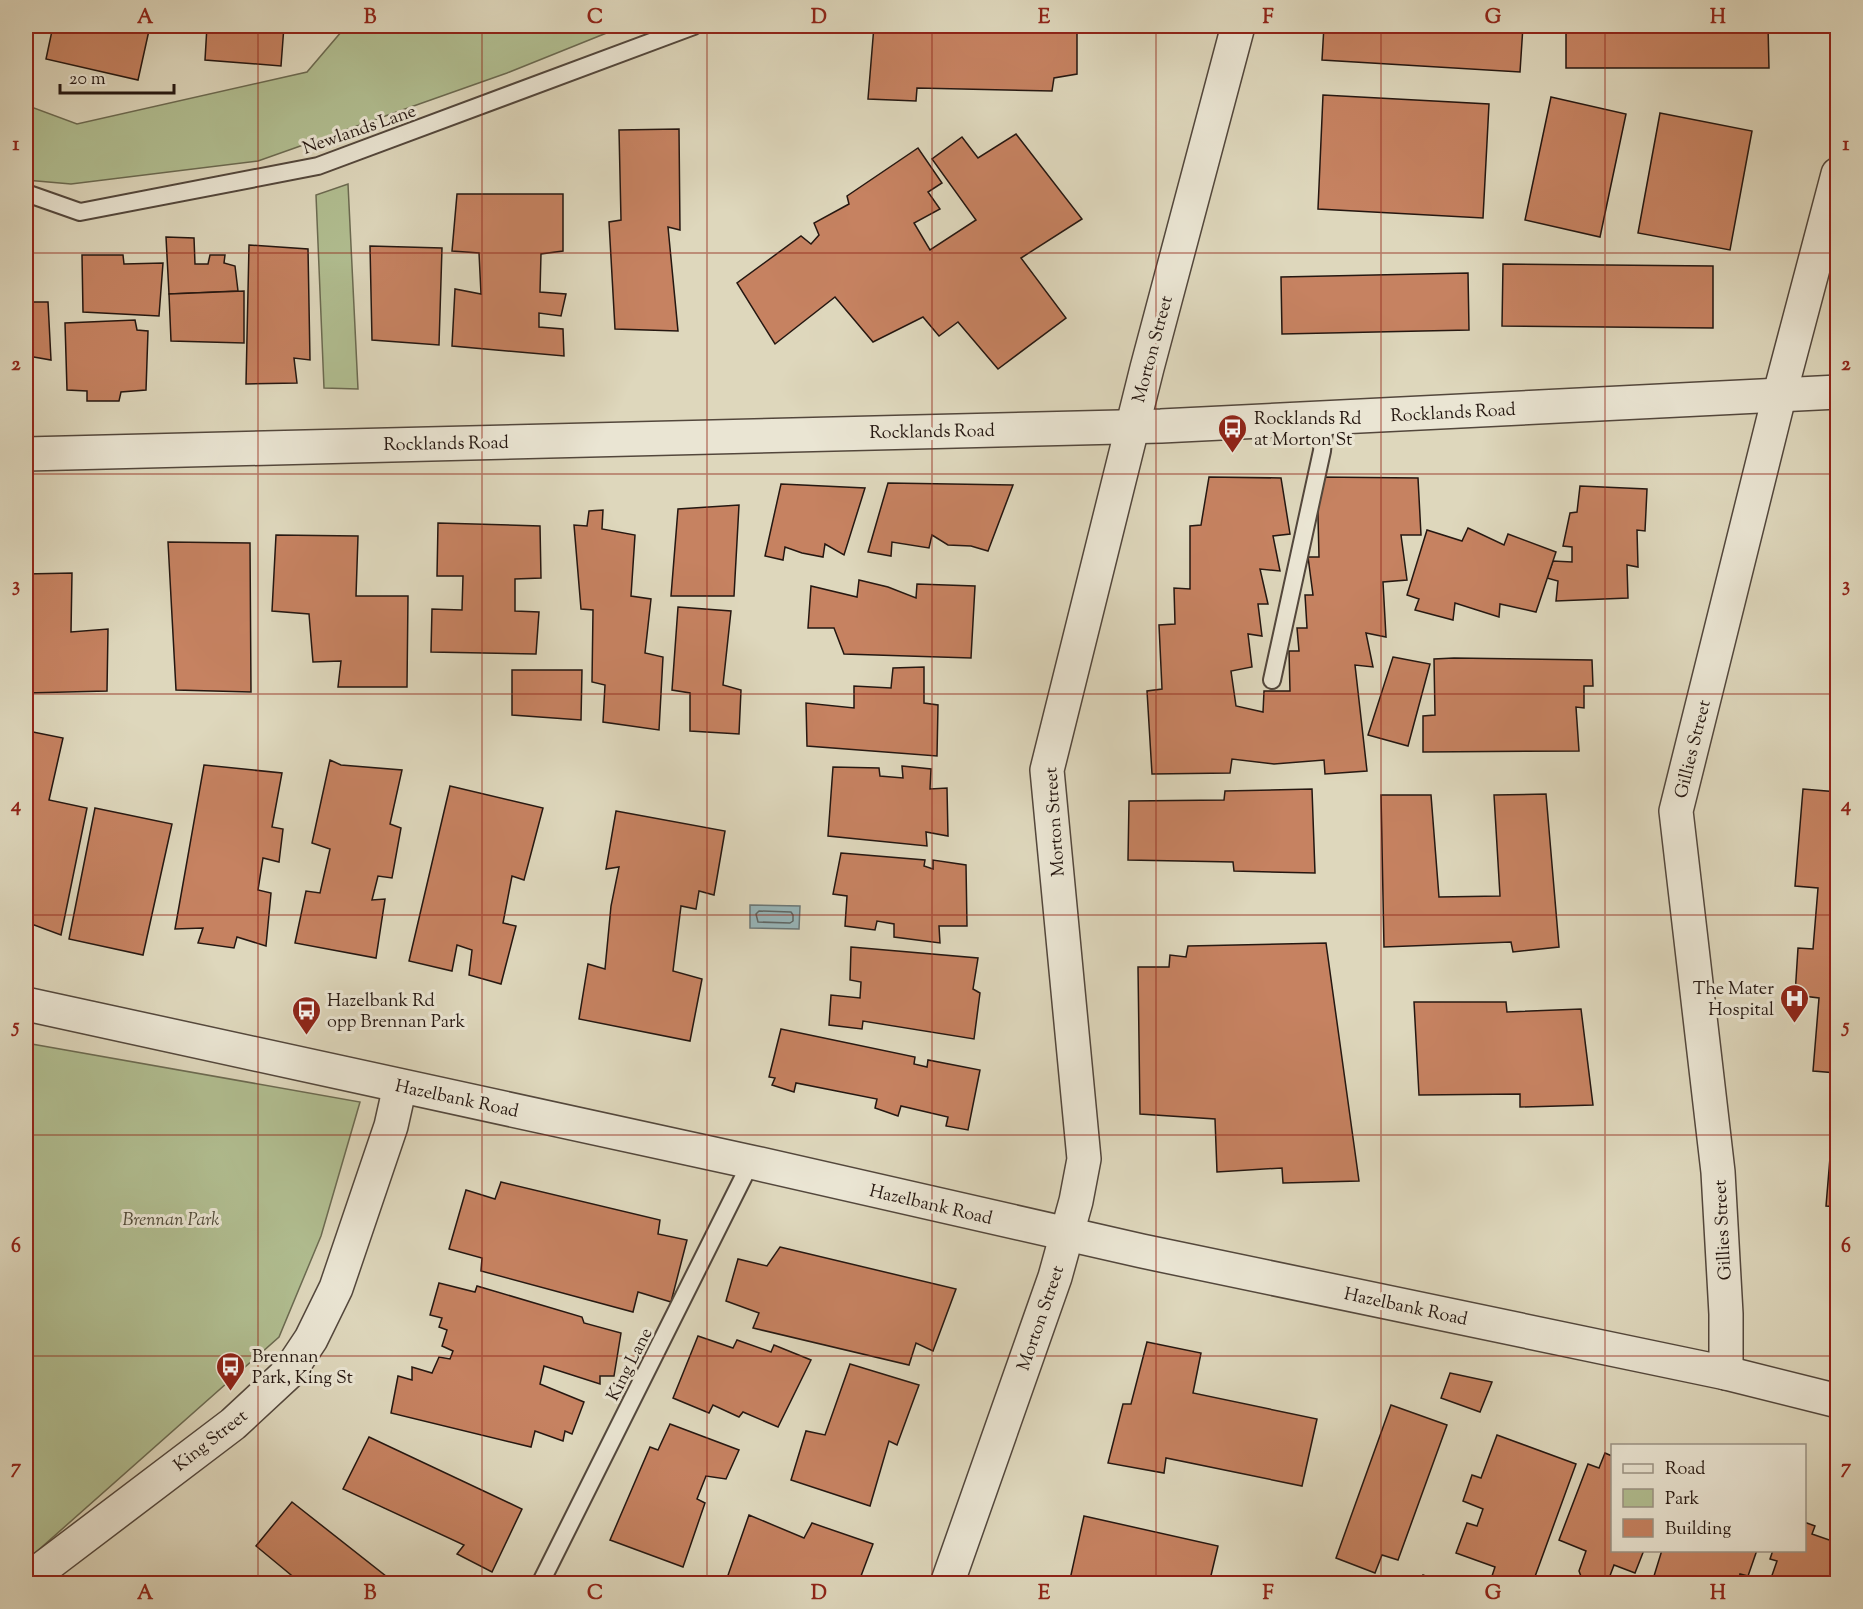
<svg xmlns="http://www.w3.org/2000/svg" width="1863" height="1609" font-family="'Sorts Mill Goudy',serif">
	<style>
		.green { fill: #b1be91; stroke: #6b6a51; stroke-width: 1.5 }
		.water { fill: #98b7bb; stroke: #6a7777; stroke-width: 1.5 }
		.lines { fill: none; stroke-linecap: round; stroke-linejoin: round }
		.shore { stroke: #5e6766; stroke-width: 1.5 }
		.building { fill: #c68261; stroke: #251711; stroke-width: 1.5 }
		.service-casing { stroke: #53473c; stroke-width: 20 }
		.minor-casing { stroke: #53473c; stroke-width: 36 }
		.service { stroke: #eae5d3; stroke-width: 16 }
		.minor { stroke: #eae5d3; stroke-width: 33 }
		.grid { fill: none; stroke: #8f2418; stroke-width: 1.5; stroke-opacity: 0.55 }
		.labels { text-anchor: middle; stroke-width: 6; stroke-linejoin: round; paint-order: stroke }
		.street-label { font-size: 18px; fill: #251711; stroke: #eae5d3 }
		.poi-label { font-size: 18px; fill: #251711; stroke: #eae5d3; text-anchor: start }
		.park-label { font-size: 18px; font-style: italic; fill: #4f4937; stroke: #eae5d3 }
		.neatline { fill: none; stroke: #8f2418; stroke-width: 2 }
		.grid-label { font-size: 20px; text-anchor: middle; font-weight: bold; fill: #8f2418 }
	</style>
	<rect width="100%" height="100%" fill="#ded7bc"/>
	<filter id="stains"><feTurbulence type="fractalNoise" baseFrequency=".00333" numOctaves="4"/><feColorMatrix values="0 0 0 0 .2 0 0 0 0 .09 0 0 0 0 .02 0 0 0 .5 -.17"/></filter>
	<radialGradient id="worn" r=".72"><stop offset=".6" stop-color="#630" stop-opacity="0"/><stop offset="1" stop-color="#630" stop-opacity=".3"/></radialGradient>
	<!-- green -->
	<g class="green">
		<path d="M359,26H624L507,73L258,161L71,184L26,180V105L77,124L307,72L342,31Z"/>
		<path d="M348,184L358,389L324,388L316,195Z"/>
		<path d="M26,1043L360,1102L321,1236L279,1337L26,1561Z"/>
	</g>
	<!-- water -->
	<path class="water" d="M750,905L800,906L799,929L750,928Z"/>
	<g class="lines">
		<!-- shore -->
		<path class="shore" d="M759,911L791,912L793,915V921L790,923L758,922L756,914Z"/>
	</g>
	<!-- building -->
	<g class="building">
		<path d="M53,26H150L138,80L46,59Z"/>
		<path d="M207,26H284L281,66L205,60Z"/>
		<path d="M874,26H1058L1057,29H1077V74L1054,78L1052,91L917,88L916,101L868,99Z"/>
		<path d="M1324,26H1523L1520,72L1322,60Z"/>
		<path d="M1566,26H1768L1769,68H1566Z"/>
		<path d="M1323,95L1489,104L1483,218L1318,209Z"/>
		<path d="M1551,97L1626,114L1600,237L1525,220Z"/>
		<path d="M1660,113L1752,131L1730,250L1638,233Z"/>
		<path d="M679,129L680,230L668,227L678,331L615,329L609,222L621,220L619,130Z"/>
		<path d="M1016,134L1082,219L1021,258L1066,318L998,369L958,322L939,336L923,317L873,342L835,297L775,344L737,283L801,236L811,244L819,235L814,223L849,204L847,196L918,148L942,183L928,192L940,209L914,223L930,250L976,220L932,159L962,137L978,158Z"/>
		<path d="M457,194H563V251L541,254L540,292L566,294L561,316L539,313V327L563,329L564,356L452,346L455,289L481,294L479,253L452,251Z"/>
		<path d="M166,237L194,238L195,264H208L210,255H225L224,263L235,266L238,291L169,294Z"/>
		<path d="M249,245L308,249L310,360L294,358L297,383L246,384Z"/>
		<path d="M370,246L442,248L439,345L372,340Z"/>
		<path d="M82,255H123L124,264L163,263L159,316L83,312Z"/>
		<path d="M1503,264L1713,266V328L1502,326Z"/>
		<path d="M1468,273L1469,330L1282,334L1281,277Z"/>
		<path d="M244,291V343L171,341L169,294Z"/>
		<path d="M26,302H48L51,360L28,356L33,367H26Z"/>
		<path d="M135,320L137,330L148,331L146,390L121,392L119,401H87V391L67,390L65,323Z"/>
		<path d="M1209,477L1281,478L1290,534L1273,536L1280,571L1260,569L1268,604H1258L1262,636L1248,634L1252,667L1231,671L1236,706L1263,712L1264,691H1290L1289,651H1299L1297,628H1307L1305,595H1313L1308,557H1319L1317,477L1418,478L1421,535H1401L1407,580L1383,582L1386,637L1366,633L1373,667L1355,665L1367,771L1325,774L1324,760L1274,764L1232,759L1230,773L1152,774L1147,691L1162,689L1159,625L1175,624L1174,588L1190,589V526L1201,525Z"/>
		<path d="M888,483L1013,485L988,551L971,546L948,545L932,535L929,548L892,542L891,556L868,552Z"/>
		<path d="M781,484L865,488L844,555L825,544L823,557L802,553L785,547L783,560L765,556Z"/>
		<path d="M1580,486L1647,489L1645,531L1637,530L1638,567L1627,565L1628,598L1556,601L1558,581L1547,578L1553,561L1572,562V547L1563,546L1570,513L1577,512Z"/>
		<path d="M739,505L734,596H671L678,509Z"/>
		<path d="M603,510L602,529L635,535L631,596L651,599L645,653L663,657L659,730L603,722L605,685L592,682L593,610L581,609L574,525L587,526L589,511Z"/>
		<path d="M438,523L540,526L541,578L515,579V611L539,612L536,654L431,652L432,609L462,610L463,576H437Z"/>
		<path d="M1468,528L1504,545L1508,534L1556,552L1536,612L1500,604L1499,617L1455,603L1453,620L1415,610L1419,599L1407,595L1427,530L1462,541Z"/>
		<path d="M276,535L358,536L356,596H408L407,687H338L341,661L313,662L309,614L272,611Z"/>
		<path d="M168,542L250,543L251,692L176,690Z"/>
		<path d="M72,573L71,632L108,629L107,691L26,693V574Z"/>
		<path d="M859,580L888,587L916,598L917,584L975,586L971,658L844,654L834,628H808L811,586L857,597Z"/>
		<path d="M678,607L731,611L723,685L741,690L739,734L690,731V693L672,690Z"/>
		<path d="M1393,657L1430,664L1408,746L1368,735Z"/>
		<path d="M1454,658L1592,660L1593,686H1584V708L1576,707L1579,751L1423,752V716L1435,715L1434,659Z"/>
		<path d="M924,667V703L938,705L937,756L807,746L806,703L854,708V686L891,688L893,668Z"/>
		<path d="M512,670H582L581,720L512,715Z"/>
		<path d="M28,731L63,738L49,800L87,808L61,935L26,922V742Z"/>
		<path d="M330,760L341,765L402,770L390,824L401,828L392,878L378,876L372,900L385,899L376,958L295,943L306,891L320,893L330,849L312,843Z"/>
		<path d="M204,765L282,773L272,827L283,829L279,862L263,858L258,890L271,893L266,946L237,937L234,948L198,943L203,928L175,929Z"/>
		<path d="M902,766L931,769L930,789L947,788L948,836L926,832L927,846L828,836L833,767L879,768L880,776L903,778Z"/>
		<path d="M450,786L543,808L524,880L512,876L503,923L516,926L501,984L469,975L472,950L457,945L452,971L409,961Z"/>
		<path d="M1312,789L1315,873L1234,871L1233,862L1128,860L1129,801L1224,800L1225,791Z"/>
		<path d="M1803,789L1838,792V1207L1826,1206L1837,1073L1813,1071L1819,998L1795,995L1798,948L1813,949L1818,888L1795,886Z"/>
		<path d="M1546,794L1559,947L1513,952L1511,942L1384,947L1381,795H1431L1439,897L1500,896L1494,795Z"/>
		<path d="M95,808L172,824L143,955L69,939Z"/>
		<path d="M616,811L725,831L714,895L699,891L696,909L681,906L673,971L702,979L690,1041L579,1019L588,964L605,969L611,906L619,867L606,869Z"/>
		<path d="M841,853L925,860L924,866L933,869V860L966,865L967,926H939L940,943L894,937V924L877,921L875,930L845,926L847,896L833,894Z"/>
		<path d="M1326,943L1359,1181L1283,1183L1282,1168L1217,1172L1215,1119L1140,1114L1138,967H1169L1170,955L1186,957L1188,946Z"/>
		<path d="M851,947L978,958L973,989L980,993L974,1039L863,1021L862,1029L829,1025L831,995L860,998L861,982L850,980Z"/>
		<path d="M1414,1002H1506L1507,1012L1581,1009L1593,1105L1520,1107V1094L1419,1095Z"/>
		<path d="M781,1029L915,1057L914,1064L927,1067L928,1060L980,1070L968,1130L946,1126L948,1117L901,1106L898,1116L875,1108L877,1099L796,1083L794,1092L772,1085L775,1078L769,1077Z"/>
		<path d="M501,1182L660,1220L658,1234L687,1240L671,1302L638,1292L633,1312L481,1271L482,1258L449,1249L466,1190L495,1199Z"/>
		<path d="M780,1247L956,1289L933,1351L916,1343L909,1365L753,1328L759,1313L726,1301L738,1259L767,1266Z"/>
		<path d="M439,1283L475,1292L477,1286L582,1317L584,1323L621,1333L614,1376H600V1384L544,1366L540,1384L584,1402L572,1434L565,1431L563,1441L535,1431L531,1447L391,1413L398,1376L412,1380V1367L432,1373L439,1357L450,1359L453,1351L442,1346L447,1330L439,1327L442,1318L430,1315Z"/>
		<path d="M698,1336L733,1348L737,1340L771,1352L774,1345L811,1360L778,1427L743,1412L739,1417L713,1405L709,1413L673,1398Z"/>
		<path d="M1147,1342L1201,1353L1193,1393L1317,1419L1302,1486L1166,1458L1164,1473L1108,1463L1123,1404H1131Z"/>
		<path d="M850,1364L919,1385L897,1445L889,1441L870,1506L791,1480L806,1431L825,1435Z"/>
		<path d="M1450,1373L1492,1382L1480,1412L1441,1398Z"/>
		<path d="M1391,1405L1447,1425L1398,1560L1382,1555L1375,1573L1336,1558Z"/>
		<path d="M670,1424L739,1450L726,1479L706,1476L697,1499L705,1503L683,1567L610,1540L650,1447L658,1450Z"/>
		<path d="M1497,1435L1576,1464L1533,1582L1523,1579L1521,1584H1512L1492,1576L1495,1567L1456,1553L1467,1523L1477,1526L1483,1509L1463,1501L1472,1475L1481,1478Z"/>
		<path d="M369,1437L522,1509L492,1572L457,1554L464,1545L343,1489Z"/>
		<path d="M1605,1453L1612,1456V1550H1644L1635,1573L1614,1565L1608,1581L1595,1584L1582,1579L1579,1571L1586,1551L1559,1540L1588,1464L1599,1468Z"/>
		<path d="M292,1502L396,1584H302L256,1546Z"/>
		<path d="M749,1515L804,1538L812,1523L873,1544L858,1584H733L726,1581Z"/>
		<path d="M1084,1516L1218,1546L1209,1584H1069Z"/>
		<path d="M1804,1522L1815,1526L1812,1534L1838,1543V1584H1769L1777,1561L1770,1559L1773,1550H1804Z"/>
		<path d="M1662,1550H1757L1748,1576L1740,1574L1737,1584H1710L1690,1576L1687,1584H1676L1654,1576Z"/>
		<path d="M1423,1575L1446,1584H1420Z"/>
	</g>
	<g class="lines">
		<defs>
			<g id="service">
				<path d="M26,193L80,212L318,166L694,26"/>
				<path d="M1272,680L1322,451L1325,419"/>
				<path d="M540,1584L751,1162"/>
			</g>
			<g id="minor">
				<path d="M26,454L1161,426L1838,392"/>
				<path d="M26,1004L751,1162L1142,1251L1726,1373L1838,1401"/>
				<path d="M1726,1373V1314L1718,1172L1676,811L1779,397L1838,174"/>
				<path d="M26,1581L233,1424L289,1372L311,1339L336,1288L391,1126L400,1086"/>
				<path d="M947,1584L1055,1277L1076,1201L1084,1159L1047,770L1147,368L1238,26"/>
			</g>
		</defs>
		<!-- service casing -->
		<use href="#service" class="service-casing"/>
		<!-- minor casing -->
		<use href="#minor" class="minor-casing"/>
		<!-- service -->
		<use href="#service" class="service"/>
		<!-- minor -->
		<use href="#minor" class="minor"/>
	</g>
	<!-- grid -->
	<path class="grid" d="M258,26V1584M482,26V1584M707,26V1584M932,26V1584M1156,26V1584M1381,26V1584M1605,26V1584M26,253H1838M26,474H1838M26,694H1838M26,915H1838M26,1135H1838M26,1356H1838"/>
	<!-- icons -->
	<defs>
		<symbol id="bus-pin" viewBox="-11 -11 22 30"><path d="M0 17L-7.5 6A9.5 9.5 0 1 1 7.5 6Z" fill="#8f2418" stroke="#eae5d3"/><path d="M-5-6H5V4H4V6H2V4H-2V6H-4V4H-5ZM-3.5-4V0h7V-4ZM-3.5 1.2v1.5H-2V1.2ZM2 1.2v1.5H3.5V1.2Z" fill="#fff"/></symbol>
		<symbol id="hospital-pin" viewBox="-11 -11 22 30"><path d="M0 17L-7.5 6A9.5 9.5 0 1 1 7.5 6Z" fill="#8f2418" stroke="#eae5d3"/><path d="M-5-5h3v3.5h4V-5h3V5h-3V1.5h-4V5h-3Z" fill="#fff"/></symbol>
	</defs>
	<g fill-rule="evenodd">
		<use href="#bus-pin" x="1216" y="412" width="33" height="45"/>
		<use href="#hospital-pin" x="1778" y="982" width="33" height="45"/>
		<use href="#bus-pin" x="290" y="994" width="33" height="45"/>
		<use href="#bus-pin" x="214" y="1350" width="33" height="45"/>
	</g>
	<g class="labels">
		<!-- street labels -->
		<g class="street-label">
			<text transform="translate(359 129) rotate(-19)" y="6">Newlands Lane</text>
			<text transform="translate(1152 349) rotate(-75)" y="6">Morton Street</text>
			<text transform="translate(1453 412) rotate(-3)" y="6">Rocklands Road</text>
			<text transform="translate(932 431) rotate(-1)" y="6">Rocklands Road</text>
			<text transform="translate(446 443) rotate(-1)" y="6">Rocklands Road</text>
			<text transform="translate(1692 749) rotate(-76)" y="6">Gillies Street</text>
			<text transform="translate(1054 822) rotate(-94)" y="6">Morton Street</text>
			<text transform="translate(457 1098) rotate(12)" y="6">Hazelbank Road</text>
			<text transform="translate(931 1204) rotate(13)" y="6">Hazelbank Road</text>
			<text transform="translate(1722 1230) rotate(-93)" y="6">Gillies Street</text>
			<text transform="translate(1406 1306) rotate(12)" y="6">Hazelbank Road</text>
			<text transform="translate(1040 1318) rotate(-71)" y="6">Morton Street</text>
			<text transform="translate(629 1364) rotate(-63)" y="6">King Lane</text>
			<text transform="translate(210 1440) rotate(-38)" y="6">King Street</text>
		</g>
		<!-- poi labels -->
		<g class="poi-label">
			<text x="1254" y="424">Rocklands Rd<tspan x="1254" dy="21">at Morton St</tspan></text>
			<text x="1774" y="994" text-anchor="end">The Mater<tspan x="1774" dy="21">Hospital</tspan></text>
			<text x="327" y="1006">Hazelbank Rd<tspan x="327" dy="21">opp Brennan Park</tspan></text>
			<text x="252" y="1362">Brennan<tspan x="252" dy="21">Park, King St</tspan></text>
		</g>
		<!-- park labels -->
		<g class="park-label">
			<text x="171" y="1225">Brennan Park</text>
		</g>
	</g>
	<!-- margin -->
	<rect width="1863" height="1609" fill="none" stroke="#ded7bc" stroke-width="66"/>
	<!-- legend -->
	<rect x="1611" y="1444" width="195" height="108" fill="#eae5d3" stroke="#9b9385" stroke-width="1.5"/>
	<rect x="1623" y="1464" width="30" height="9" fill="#eae5d3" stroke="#9b9385" stroke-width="1.5"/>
	<text x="1665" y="1474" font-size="18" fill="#251711">Road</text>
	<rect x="1623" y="1489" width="30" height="18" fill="#b1be91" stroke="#9b9385" stroke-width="1.5"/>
	<text x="1665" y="1504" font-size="18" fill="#251711">Park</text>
	<rect x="1623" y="1519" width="30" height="18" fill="#c68261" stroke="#9b9385" stroke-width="1.5"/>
	<text x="1665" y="1534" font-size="18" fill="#251711">Building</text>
	<!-- scale -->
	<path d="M60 84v9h114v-9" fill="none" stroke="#251711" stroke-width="3"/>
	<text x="69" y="84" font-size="18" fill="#251711" stroke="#eae5d3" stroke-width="4.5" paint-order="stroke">20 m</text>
	<rect x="33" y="33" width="1797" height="1543" class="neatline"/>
	<g class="grid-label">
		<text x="145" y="23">A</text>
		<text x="370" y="23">B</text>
		<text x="595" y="23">C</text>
		<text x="819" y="23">D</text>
		<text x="1044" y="23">E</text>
		<text x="1268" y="23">F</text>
		<text x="1493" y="23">G</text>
		<text x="1718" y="23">H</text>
		<text x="16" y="150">1</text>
		<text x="1846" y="150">1</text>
		<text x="16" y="370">2</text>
		<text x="1846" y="370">2</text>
		<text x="16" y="591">3</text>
		<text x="1846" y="591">3</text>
		<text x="16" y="811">4</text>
		<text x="1846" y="811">4</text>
		<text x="16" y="1032">5</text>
		<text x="1846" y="1032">5</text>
		<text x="16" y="1252">6</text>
		<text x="1846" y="1252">6</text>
		<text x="16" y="1473">7</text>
		<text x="1846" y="1473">7</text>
		<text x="145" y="1599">A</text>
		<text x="370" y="1599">B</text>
		<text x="595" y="1599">C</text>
		<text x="819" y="1599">D</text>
		<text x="1044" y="1599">E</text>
		<text x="1268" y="1599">F</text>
		<text x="1493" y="1599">G</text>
		<text x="1718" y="1599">H</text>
	</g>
	<rect width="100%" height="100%" filter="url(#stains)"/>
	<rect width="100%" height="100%" fill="url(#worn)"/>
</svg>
